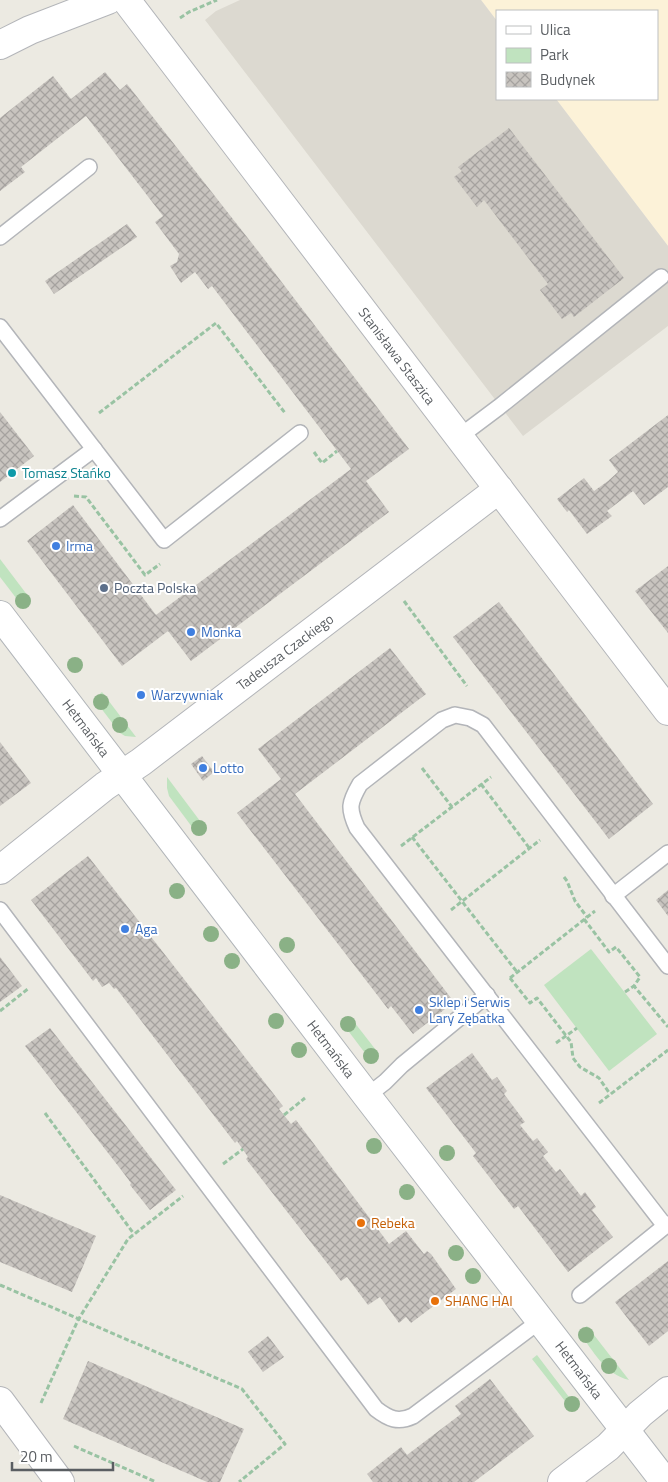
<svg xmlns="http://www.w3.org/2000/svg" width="668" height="1482" font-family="'Titillium Web',sans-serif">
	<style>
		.commercial { fill: #fcf2d8 }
		.education { fill: #dcd9d0 }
		.green { fill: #c0e3bf }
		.building { fill: url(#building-cross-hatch) }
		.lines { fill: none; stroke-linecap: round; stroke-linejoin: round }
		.lane-casing { stroke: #b3b5b9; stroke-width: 18 }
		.street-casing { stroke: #b3b5b9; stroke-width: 30 }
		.secondary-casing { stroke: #b1b5b9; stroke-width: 30 }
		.path { stroke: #99c3a3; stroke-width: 3; stroke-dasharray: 5 2.5; stroke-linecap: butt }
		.lane { stroke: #fff; stroke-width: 15 }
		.street { stroke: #fff; stroke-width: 28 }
		.secondary { stroke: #fff; stroke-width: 28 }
		.tree { fill: #8ab186 }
		.culture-dot { fill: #0f9aa8; stroke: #fff; stroke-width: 2 }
		.shop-dot { fill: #3f7fe0; stroke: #fff; stroke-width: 2 }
		.service-dot { fill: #5c6f8a; stroke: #fff; stroke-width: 2 }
		.food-dot { fill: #e8710a; stroke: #fff; stroke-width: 2 }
		.labels { text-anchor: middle; stroke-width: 4; stroke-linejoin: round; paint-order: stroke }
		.street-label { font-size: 14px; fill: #5a5e62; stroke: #fff }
		.culture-label { font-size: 14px; fill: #0d838f; stroke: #fff; text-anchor: start }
		.shop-label { font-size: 14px; fill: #366cbe; stroke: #fff; text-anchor: start }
		.service-label { font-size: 14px; fill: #4e5e75; stroke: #fff; text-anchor: start }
		.food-label { font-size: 14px; fill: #c56008; stroke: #fff; text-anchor: start }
	</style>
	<defs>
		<pattern id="building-cross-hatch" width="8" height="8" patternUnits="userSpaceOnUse" patternTransform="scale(1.25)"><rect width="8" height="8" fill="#c8c4bf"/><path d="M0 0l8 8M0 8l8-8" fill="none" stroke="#a5a29f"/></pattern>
	</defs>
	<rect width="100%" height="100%" fill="#eceae2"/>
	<!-- commercial -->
	<path class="commercial" d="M481,0H668V246L556,99H657V11H497V21Z"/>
	<!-- education -->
	<path class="education" d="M240,0H481L497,21V99H556L668,246V326L523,436L205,20L216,11Z"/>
	<!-- green -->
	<g class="green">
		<path d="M0,559L31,600L23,607L0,577Z"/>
		<path d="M102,692L136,737L125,736L120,733L94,699Z"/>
		<path d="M167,777L206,829L198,835L169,796L167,788Z"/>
		<path d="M591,949L657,1034L609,1071L544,985Z"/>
		<path d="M351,1018L379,1054L371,1061L343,1024Z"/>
		<path d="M587,1326L629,1380C605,1374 593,1351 579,1332Z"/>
		<path d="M537,1355L572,1401L574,1400L576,1407L572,1410L532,1359Z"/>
	</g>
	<!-- building -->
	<g class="building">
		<path d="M105,72L120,90L127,84L258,251L409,449L366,481L389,512L191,661L168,631L122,666L27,541L73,505L156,615L351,469L212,286L208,289L195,272L181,283L170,266L177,262L179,254L155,222L163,216L86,116L21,167L25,172L0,191V118L53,76L71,99Z"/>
		<path d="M509,128L624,278L574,317L571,313L562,319L540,290L548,284L484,200L477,207L454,177L462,171L458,167Z"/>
		<path d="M127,224L137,237L54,294L45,281Z"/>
		<path d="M0,412L34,456L0,482Z"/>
		<path d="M668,415V487L644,505L633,491L607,511L612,516L587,534L569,510L567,512L557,499L584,478L594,491L608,481L618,472L609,460Z"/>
		<path d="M668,566V633L635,591Z"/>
		<path d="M499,602L653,804L609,839L453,637Z"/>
		<path d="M390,648L426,694L295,794L454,1002L413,1034L391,1006L388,1009L237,813L281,779L258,749Z"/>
		<path d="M0,742L31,783L0,806Z"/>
		<path d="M202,756L214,772L203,781L191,764Z"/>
		<path d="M88,856L283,1106L279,1109L291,1124L296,1120L389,1244L406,1231L424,1254L427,1251L431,1254L456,1289L411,1323L406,1317L399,1323L380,1297L368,1305L347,1277L341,1281L246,1159L248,1157L237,1141L235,1143L116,988L114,989L109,983L102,987L96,978L93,981L31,900Z"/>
		<path d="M668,890V916L656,900Z"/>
		<path d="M0,957L22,986L0,1002Z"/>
		<path d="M50,1028L176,1190L150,1210L130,1185L131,1183L122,1171L25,1046Z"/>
		<path d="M472,1053L492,1080L497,1077L507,1091L504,1094L525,1122L520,1125L533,1141L537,1138L548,1152L543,1156L556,1172L560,1169L581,1196L585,1192L596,1207L592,1210L613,1237L568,1272L518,1206L514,1209L473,1156L476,1153L426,1088Z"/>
		<path d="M0,1195L96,1236L72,1292L0,1262Z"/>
		<path d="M668,1261V1331L649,1346L615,1302Z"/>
		<path d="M268,1336L284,1357L263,1372L248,1352Z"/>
		<path d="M88,1361L244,1429L220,1482H207L63,1419Z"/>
		<path d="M490,1379L534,1436L474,1482H373L367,1474L401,1447L407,1455L461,1414L455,1406Z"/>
	</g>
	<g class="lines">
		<defs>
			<g id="lane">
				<path d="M0,237L89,167"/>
				<path d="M0,327L164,540L300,433"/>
				<path d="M459,437L499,407L661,277"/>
				<path d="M0,519L94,449"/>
				<path d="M613,896L668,853"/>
				<path d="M0,910L376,1409C389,1419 398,1423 413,1416L541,1320"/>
				<path d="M668,966L483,725L470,718L455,715L442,720L360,784C349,803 348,808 357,828L665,1226L668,1224"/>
				<path d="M367,1096L385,1082L402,1065L487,995"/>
				<path d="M580,1295L665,1226"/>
			</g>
			<g id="street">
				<path d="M126,0L668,711"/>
				<path d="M0,45L30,30L108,0"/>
				<path d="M0,870L105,786L141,762L499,489"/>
				<path d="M0,1401L60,1482"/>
				<path d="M562,1482L608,1447L640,1414L668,1391"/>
			</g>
			<path id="secondary" d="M0,615L367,1096L665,1482"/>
		</defs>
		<!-- lane casing -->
		<use href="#lane" class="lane-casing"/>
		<!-- street casing -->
		<use href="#street" class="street-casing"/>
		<!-- secondary casing -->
		<use href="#secondary" class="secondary-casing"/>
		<!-- path -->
		<g class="path">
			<path d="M180,18L189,12L217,0"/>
			<path d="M99,413L216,323L285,413"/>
			<path d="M314,452L322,463L337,451"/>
			<path d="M74,496L86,497L145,575L160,564"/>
			<path d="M404,601L467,686"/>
			<path d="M422,768L452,807"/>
			<path d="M481,784L530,849"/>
			<path d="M412,837L517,972"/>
			<path d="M401,846L491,777"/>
			<path d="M564,877L567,881L575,901L587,917"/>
			<path d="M451,910L540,840"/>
			<path d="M584,919L609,952L616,947L640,977L634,986L668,1027"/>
			<path d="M510,978L530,1003L537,998L571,1042L573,1058L580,1067L599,1078L610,1094"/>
			<path d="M510,978L595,911"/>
			<path d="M625,992L634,986"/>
			<path d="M0,1011L29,988"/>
			<path d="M556,1043L577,1028"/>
			<path d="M599,1103L668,1050"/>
			<path d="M45,1113L134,1234"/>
			<path d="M284,1115L305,1098"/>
			<path d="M223,1164L243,1149"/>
			<path d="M0,1285L242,1389L285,1444L239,1482"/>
			<path d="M41,1403L78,1320L128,1239L183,1196"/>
			<path d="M74,1446L156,1482"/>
		</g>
		<!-- lane -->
		<use href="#lane" class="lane"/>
		<!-- street -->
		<use href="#street" class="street"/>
		<!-- secondary -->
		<use href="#secondary" class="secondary"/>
	</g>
	<!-- trees -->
	<g class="tree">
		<circle cx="23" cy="601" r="8"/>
		<circle cx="75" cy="665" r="8"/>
		<circle cx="101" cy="702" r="8"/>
		<circle cx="120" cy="725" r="8"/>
		<circle cx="199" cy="828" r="8"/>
		<circle cx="177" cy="891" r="8"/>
		<circle cx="211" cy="934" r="8"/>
		<circle cx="287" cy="945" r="8"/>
		<circle cx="232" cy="961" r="8"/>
		<circle cx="276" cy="1021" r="8"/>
		<circle cx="348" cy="1024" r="8"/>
		<circle cx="299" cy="1050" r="8"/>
		<circle cx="371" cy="1056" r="8"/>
		<circle cx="374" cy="1146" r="8"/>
		<circle cx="447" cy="1153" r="8"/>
		<circle cx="407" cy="1192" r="8"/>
		<circle cx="456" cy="1253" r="8"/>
		<circle cx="473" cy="1276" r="8"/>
		<circle cx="586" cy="1335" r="8"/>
		<circle cx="609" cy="1366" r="8"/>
		<circle cx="572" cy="1404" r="8"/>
	</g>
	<!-- markers -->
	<circle class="culture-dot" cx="12" cy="473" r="5"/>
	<g class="shop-dot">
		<circle cx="56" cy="546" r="5"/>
		<circle cx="191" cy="632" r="5"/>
		<circle cx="141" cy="695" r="5"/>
		<circle cx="203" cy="768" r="5"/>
		<circle cx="125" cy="929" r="5"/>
		<circle cx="419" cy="1010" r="5"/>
	</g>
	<circle class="service-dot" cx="104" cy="588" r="5"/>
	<g class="food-dot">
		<circle cx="361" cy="1223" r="5"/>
		<circle cx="435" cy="1301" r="5"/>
	</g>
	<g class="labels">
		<!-- street labels -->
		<g class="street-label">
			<text transform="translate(397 356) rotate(53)" y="5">Stanisława Staszica</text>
			<text transform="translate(285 652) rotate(-37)" y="5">Tadeusza Czackiego</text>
			<text transform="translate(86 728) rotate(53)" y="5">Hetmańska</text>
			<text transform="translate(331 1049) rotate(53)" y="5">Hetmańska</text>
			<text transform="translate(579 1370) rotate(53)" y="5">Hetmańska</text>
		</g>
		<!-- culture labels -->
		<g class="culture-label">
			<text x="22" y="478">Tomasz Stańko</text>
		</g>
		<!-- shop labels -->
		<g class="shop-label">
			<text x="66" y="551">Irma</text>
			<text x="201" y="637">Monka</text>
			<text x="151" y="700">Warzywniak</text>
			<text x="213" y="773">Lotto</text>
			<text x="135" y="934">Aga</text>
			<text x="429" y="1007">Sklep i Serwis<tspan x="429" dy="16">Lary Zębatka</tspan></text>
		</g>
		<!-- service labels -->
		<g class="service-label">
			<text x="114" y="593">Poczta Polska</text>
		</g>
		<!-- food labels -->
		<g class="food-label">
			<text x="371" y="1228">Rebeka</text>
			<text x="445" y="1306">SHANG HAI</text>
		</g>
	</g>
	<!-- legend -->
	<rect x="496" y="10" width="162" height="90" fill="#ffffff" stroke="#bdbfc0"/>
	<rect x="506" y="26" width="25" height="8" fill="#ffffff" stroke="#bdbfc0"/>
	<text x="540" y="35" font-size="15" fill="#5a5e62">Ulica</text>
	<rect x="506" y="48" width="25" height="15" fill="#c0e3bf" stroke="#bdbfc0"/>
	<text x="540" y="60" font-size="15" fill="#5a5e62">Park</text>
	<rect x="506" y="72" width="25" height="15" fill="url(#building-cross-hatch)" stroke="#bdbfc0"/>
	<text x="540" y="85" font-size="15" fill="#5a5e62">Budynek</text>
	<!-- scale -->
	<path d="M12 1462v8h101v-8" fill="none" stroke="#5a5e62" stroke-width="2.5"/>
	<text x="20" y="1462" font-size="15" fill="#5a5e62" stroke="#ffffff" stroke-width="4" paint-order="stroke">20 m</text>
</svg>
